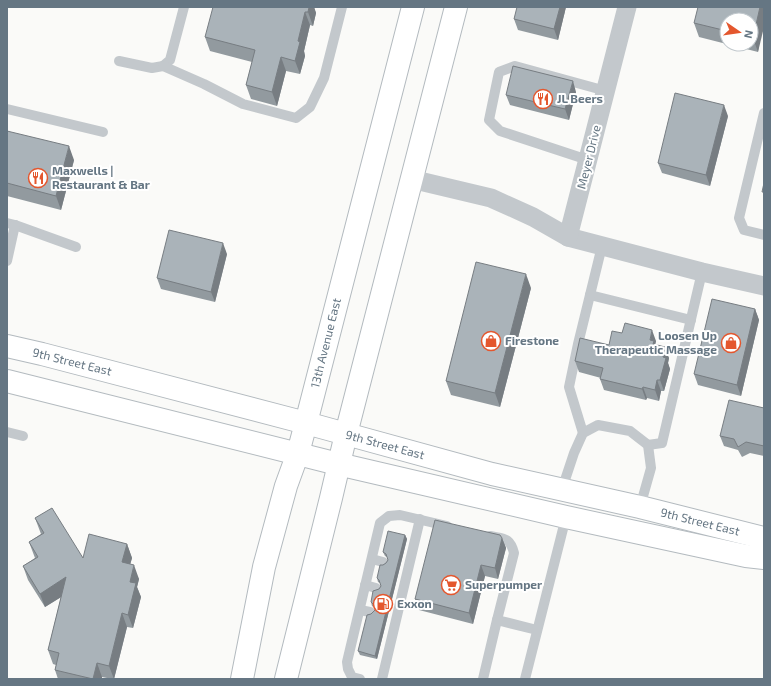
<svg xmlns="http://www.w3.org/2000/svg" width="771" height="686" font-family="'Exo 2',sans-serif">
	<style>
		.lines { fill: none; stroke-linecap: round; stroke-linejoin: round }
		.secondary-casing { stroke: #b3babf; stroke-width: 24 }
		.lane { stroke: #c3c8cc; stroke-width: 10 }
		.street { stroke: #c3c8cc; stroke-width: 19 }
		.secondary { stroke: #fff; stroke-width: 22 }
		.wall { fill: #929a9f; fill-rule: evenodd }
		.shaded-wall { fill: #777d82 }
		.building { fill: #aab3b9; stroke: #777d82 }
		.labels { text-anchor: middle; stroke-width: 4; stroke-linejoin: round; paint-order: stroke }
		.poi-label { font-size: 12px; font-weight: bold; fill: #657683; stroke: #fff; text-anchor: start }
		.street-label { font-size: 12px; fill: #657683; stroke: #fff }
	</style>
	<rect width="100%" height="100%" fill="#fafaf8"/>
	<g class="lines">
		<defs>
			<g id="secondary">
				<path d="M7,346L42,354L306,423L492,474L640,507L764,538"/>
				<path d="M7,381L338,464L566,517L746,556L764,558"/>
				<path d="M242,679L264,567L286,486L298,453L306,423L413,7"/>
				<path d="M286,679L331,498L346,434L456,7"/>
			</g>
		</defs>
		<!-- secondary casing -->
		<use href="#secondary" class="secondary-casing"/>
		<!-- lane -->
		<g class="lane">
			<path d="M119,61L152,68L163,66L170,60L184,7"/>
			<path d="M163,66L204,84L243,104L296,118L310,107L324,78L342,7"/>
			<path d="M7,109L103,132"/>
			<path d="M764,113L739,218L744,230L764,235"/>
			<path d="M588,160L500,131L489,120L499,72L515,66L606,91"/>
			<path d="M7,223L15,225L76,247"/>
			<path d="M7,261L15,225"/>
			<path d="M590,295L691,320"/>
			<path d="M7,432L23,436"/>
			<path d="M583,433L569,387L578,344L602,246"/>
			<path d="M648,445L662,443L702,272"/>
			<path d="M562,489L574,453L583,433L598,425L630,431L648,445L651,468L640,507"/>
			<path d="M490,536C504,539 510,537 514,553L497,620"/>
			<path d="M372,559L383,562"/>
			<path d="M365,585L376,588"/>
			<path d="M360,610L370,612"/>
			<path d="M360,679L352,677L348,669L347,662L380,523L389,516L400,515L447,526"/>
			<path d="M382,679L420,519"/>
			<path d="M483,679L497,620L537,630"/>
			<path d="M525,679L566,517"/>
		</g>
		<!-- street -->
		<g class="street">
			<path d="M411,179L491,198L533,217L568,237L702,272L764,286"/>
			<path d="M568,237L627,7"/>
		</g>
		<!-- secondary -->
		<use href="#secondary" class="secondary"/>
	</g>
	<!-- wall -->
	<g class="wall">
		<path d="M314,7L316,13L313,26L310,25L304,51L305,56L300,74L286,71L277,106L251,99L246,85L252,62L210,51L205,37Z"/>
		<path d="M566,7L558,40L518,30L514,19Z"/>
		<path d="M764,7L758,52L699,37L694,23ZM727,20H751V44H727Z"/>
		<path d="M576,92L569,120L510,105L506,95Z"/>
		<path d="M728,116L710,186L662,173L658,163Z"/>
		<path d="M7,131L74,160L61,210L7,196Z"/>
		<path d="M227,254L215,302L161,289L157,278Z"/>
		<path d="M531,288L500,407L451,395L446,381Z"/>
		<path d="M755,309L759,320L741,396L698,385L694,374Z"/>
		<path d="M622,333L656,341L655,345L669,358L668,363L670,369L664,391H661L659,401L647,398L646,400L604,390L600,379L601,378L579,372L575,361L609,345Z"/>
		<path d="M764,408V456L750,453L742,457L738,450L724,446L720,436Z"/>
		<path d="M35,518L83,558L127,544L132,558L130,564L139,579L137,587L141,597L133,628L127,627L114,679H112L102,677V679H58L55,670L56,665L53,664L48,650L61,597L45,607L28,580L23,566L35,558L29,542L41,534Z"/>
		<path d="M405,535L407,539L377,659L360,655L358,651L371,614L375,610V608L372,606L371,602L381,586L380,583L378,582L377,578L383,565L386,563L388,560L387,557L385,556L383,552Z"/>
		<path d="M502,538L506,548L498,579L485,576L473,624L419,610L415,599Z"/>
	</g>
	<!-- shaded-wall -->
	<g class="shaded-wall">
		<path d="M309,7H314L316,13L313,26L308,12Z"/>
		<path d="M560,7H566L558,40L554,29Z"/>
		<path d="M760,7H764V27L758,52L753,38Z"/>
		<path d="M305,12L310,25L304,51L305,56L300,74L295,61L298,41Z"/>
		<path d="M281,57L286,71L277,106L272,92Z"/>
		<path d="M573,81L576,92L569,120L565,109Z"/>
		<path d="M724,105L728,116L710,186L706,175Z"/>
		<path d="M69,146L74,160L61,210L56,196Z"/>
		<path d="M223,243L227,254L215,302L211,292Z"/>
		<path d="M526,274L531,288L500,407L495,393Z"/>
		<path d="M755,309L759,320L741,396L737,385Z"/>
		<path d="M652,330L656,341L655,345L658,352L650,340Z"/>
		<path d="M665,347L669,358L668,363L670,369L664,391L660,380L663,357Z"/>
		<path d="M657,380L661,391L659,401L655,390Z"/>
		<path d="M643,387L647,398L646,400L642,389Z"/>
		<path d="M405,535L407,539L377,659L375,656Z"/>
		<path d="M502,538L506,548L498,579L495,568Z"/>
		<path d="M127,544L132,558L127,576L122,562Z"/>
		<path d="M134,565L139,579L137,587L141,597L133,628L128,615L130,582Z"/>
		<path d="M481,565L485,576L473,624L469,613Z"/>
		<path d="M66,577L71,591L45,607L40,594Z"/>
		<path d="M122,613L127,627L114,679L109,666Z"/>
		<path d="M97,663L102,677V679H93Z"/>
	</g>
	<!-- building -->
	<g class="building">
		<path d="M213,7H309L308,12H305L298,41L300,42L295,61L281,57L272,92L246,85L255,50L205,37Z"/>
		<path d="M517,7H560L554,29L514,19Z"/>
		<path d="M698,7H760L753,38L751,37V20H727V31L694,23Z"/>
		<path d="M513,66L573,81L565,109L506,95Z"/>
		<path d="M675,93L724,105L706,175L658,163Z"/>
		<path d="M7,131L69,146L56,196L7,183Z"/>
		<path d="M764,183V192H762Z"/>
		<path d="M169,230L223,243L211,292L157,278Z"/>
		<path d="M476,262L526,274L495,393L446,381Z"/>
		<path d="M712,299L755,309L737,385L694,374Z"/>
		<path d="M625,323L652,330L650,340L654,341L653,344L665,347L663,357L666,358L660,380H657L655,390L643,387L642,389L600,379L603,368L575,361L580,338L609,345L612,331L622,333Z"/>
		<path d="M729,400L764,408V446L746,442L738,447L734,439L720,436Z"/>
		<path d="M52,508L83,558L89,534L127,544L122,562L134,565L130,582L136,583L128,615L122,613L109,666L97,663L93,679L55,670L59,653L48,650L66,577L40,594L23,566L38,557L29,542L44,533L35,518Z"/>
		<path d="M435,520L500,535L502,538L495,568L481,565L469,613L415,599Z"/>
		<path d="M388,531L405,535L375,656L358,651L367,615L371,614L375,610V606L371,602L373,591L379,589L381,586L379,580L377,578L380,565H383L386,563L388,560L386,554L383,552Z"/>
	</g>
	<!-- icons -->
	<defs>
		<symbol id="restaurant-ring" viewBox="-11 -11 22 22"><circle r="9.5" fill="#fff" stroke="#e4572e" stroke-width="1.5"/><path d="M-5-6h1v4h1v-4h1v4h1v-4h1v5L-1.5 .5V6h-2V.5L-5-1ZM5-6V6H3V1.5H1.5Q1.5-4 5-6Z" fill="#e4572e"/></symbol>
		<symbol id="shop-ring" viewBox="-11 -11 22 22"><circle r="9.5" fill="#fff" stroke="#e4572e" stroke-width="1.5"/><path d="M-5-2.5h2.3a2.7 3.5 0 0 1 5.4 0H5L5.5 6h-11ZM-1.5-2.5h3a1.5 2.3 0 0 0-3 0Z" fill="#e4572e"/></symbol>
		<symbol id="supermarket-ring" viewBox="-11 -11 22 22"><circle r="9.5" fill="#fff" stroke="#e4572e" stroke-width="1.5"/><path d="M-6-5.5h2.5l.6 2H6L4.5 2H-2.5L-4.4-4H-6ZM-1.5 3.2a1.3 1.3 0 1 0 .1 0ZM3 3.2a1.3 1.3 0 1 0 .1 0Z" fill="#e4572e"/></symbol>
		<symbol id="fuel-ring" viewBox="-11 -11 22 22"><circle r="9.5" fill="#fff" stroke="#e4572e" stroke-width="1.5"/><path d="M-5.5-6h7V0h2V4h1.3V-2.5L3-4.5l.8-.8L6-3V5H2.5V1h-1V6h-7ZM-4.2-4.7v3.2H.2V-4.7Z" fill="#e4572e"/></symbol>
	</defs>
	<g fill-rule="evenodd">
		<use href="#restaurant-ring" x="532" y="88" width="22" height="22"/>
		<use href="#restaurant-ring" x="27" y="167" width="22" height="22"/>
		<use href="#shop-ring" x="480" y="330" width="22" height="22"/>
		<use href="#shop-ring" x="720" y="332" width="22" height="22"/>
		<use href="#supermarket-ring" x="440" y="574" width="22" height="22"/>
		<use href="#fuel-ring" x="372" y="593" width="22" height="22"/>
	</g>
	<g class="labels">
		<!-- poi labels -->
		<g class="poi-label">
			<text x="557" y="103">JL Beers</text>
			<text x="52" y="175">Maxwells |<tspan x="52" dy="14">Restaurant &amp; Bar</tspan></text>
			<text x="717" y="340" text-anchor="end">Loosen Up<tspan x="717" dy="14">Therapeutic Massage</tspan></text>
			<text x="505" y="345">Firestone</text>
			<text x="465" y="589">Superpumper</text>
			<text x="397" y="608">Exxon</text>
		</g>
		<!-- street labels -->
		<g class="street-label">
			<text transform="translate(589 157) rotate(-76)" y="4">Meyer Drive</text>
			<text transform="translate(326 343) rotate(-76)" y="4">13th Avenue East</text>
			<text transform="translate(72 362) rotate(14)" y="4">9th Street East</text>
			<text transform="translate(385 445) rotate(15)" y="4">9th Street East</text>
			<text transform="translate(700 522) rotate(14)" y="4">9th Street East</text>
		</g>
	</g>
	<!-- border -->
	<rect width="771" height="686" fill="none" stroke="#657683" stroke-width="16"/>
	<!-- north arrow -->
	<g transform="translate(739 32) rotate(103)"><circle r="19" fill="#ffffff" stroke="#c1c8cd"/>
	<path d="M0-3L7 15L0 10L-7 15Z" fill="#e4572e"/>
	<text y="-6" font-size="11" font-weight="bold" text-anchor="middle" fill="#657683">N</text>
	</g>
</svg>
